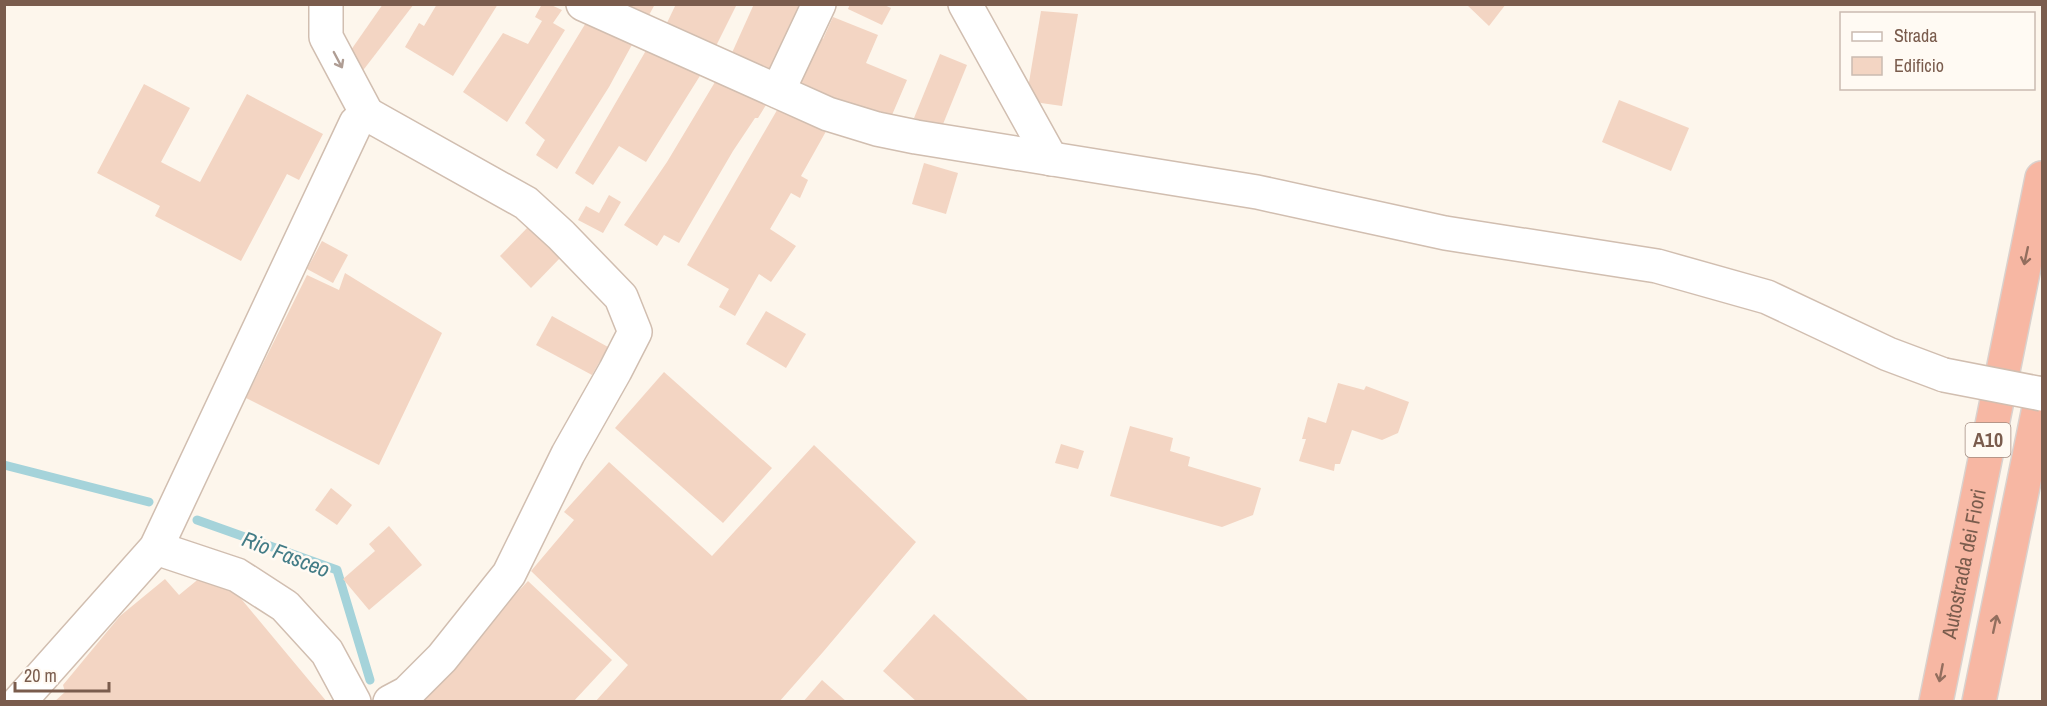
<svg xmlns="http://www.w3.org/2000/svg" width="2047" height="706" font-family="'Archivo Narrow',sans-serif">
	<style>
		.lines { fill: none; stroke-linecap: round; stroke-linejoin: round }
		.stream { stroke: #a5d3da; stroke-width: 9 }
		.building { fill: #f3d5c3 }
		.minor-casing { stroke: #d1beb0; stroke-width: 36 }
		.highway-casing { stroke: #dad1cd; stroke-width: 36 }
		.minor { stroke: #fff; stroke-width: 33 }
		.highway { stroke: #f7b7a3; stroke-width: 33 }
		.minor-bridge-casing { stroke: #d1beb0; stroke-width: 36; stroke-linecap: butt }
		.minor-bridge { stroke: #fff; stroke-width: 33 }
		.oneway { stroke: #af9d94 }
		.oneway2 { stroke: #936e5e }
		.labels { text-anchor: middle; stroke-width: 5; stroke-linejoin: round; paint-order: stroke }
		.shield { fill: #fffaf3; stroke: #a28b7f; stroke-width: 1.5 }
		.shield-label { font-size: 20px; font-weight: bold; fill: #7a5c4d }
		.street-label { font-size: 21px; fill: #7a5c4d; stroke: #fffaf3 }
		.water-label { font-size: 22px; font-style: italic; fill: #437c86; stroke: #fffaf3 }
	</style>
	<rect width="100%" height="100%" fill="#fdf6ec"/>
	<g class="lines">
		<!-- stream -->
		<g class="stream">
			<path d="M4,465L149,502"/>
			<path d="M197,520L337,570L370,680"/>
		</g>
	</g>
	<!-- building -->
	<g class="building">
		<path d="M383,4H414L361,73L344,60Z"/>
		<path d="M437,4H498L453,76L405,47L419,23L424,26Z"/>
		<path d="M542,4H549L562,10L553,23L565,30L507,122L463,92L503,33L528,44L542,21L535,17Z"/>
		<path d="M619,4H655L648,17Z"/>
		<path d="M676,4H737L715,48L666,25Z"/>
		<path d="M754,4H811L777,76L731,55Z"/>
		<path d="M850,4H882L891,8L882,25L848,9Z"/>
		<path d="M1466,4H1506L1489,26Z"/>
		<path d="M1041,11L1078,14L1062,106L1041,103L1033,99L1030,90L1029,82Z"/>
		<path d="M833,17L878,35L866,63L907,80L889,122L794,84L814,35L823,39Z"/>
		<path d="M587,21L634,41L609,87L557,169L536,155L545,140L525,123Z"/>
		<path d="M648,47L703,71L646,162L619,146L593,185L575,173Z"/>
		<path d="M940,54L967,65L941,129L914,118Z"/>
		<path d="M718,77L769,100L758,118H755L733,151L679,243L664,235L657,246L624,225L667,162Z"/>
		<path d="M144,84L190,108L161,162L200,182L247,94L323,134L299,180L287,174L241,261L155,216L160,206L97,173Z"/>
		<path d="M1619,100L1689,128L1671,171L1602,142Z"/>
		<path d="M780,105L829,126L801,176L808,180L800,198L791,193L770,229L796,246L771,282L759,274L735,316L719,307L729,289L687,265Z"/>
		<path d="M924,163L958,173L946,214L912,204Z"/>
		<path d="M609,195L621,202L603,233L578,220L586,206L599,213Z"/>
		<path d="M529,226L561,257L531,288L500,256Z"/>
		<path d="M322,241L348,255L333,283L307,269Z"/>
		<path d="M345,273L442,333L379,465L246,398L307,275L339,290Z"/>
		<path d="M766,311L806,334L786,368L746,344Z"/>
		<path d="M552,316L608,347L592,375L536,345Z"/>
		<path d="M664,372L772,468L723,523L615,428Z"/>
		<path d="M1338,383L1364,390L1366,386L1409,402L1398,433L1382,440L1352,430L1340,464H1335L1334,471L1299,461L1306,439H1302L1308,417L1326,423Z"/>
		<path d="M1130,426L1173,438L1170,451L1190,457L1188,466L1261,488L1253,515L1222,527L1110,496Z"/>
		<path d="M1061,444L1084,451L1078,469L1055,463Z"/>
		<path d="M814,445L916,542L823,652L779,702H595L628,665L531,571L574,520L564,512L609,462L712,556Z"/>
		<path d="M331,488L352,505L337,525L315,510Z"/>
		<path d="M389,526L422,565L369,610L343,579L375,551L369,544Z"/>
		<path d="M201,577L238,595L327,702H54L65,692L63,685L120,616L165,579L179,595Z"/>
		<path d="M528,581L612,660L573,702H414Z"/>
		<path d="M934,614L1030,702H917L883,671Z"/>
		<path d="M822,680L847,702H803Z"/>
	</g>
	<g class="lines">
		<defs>
			<g id="minor">
				<path d="M326,4V37L367,114"/>
				<path d="M583,4L828,114L877,129L916,137L1257,192L1445,233L1657,266L1767,297L1888,354L1944,375"/>
				<path d="M965,4L1051,159"/>
				<path d="M778,91L819,4"/>
				<path d="M156,548L237,575L285,606L327,652L354,702"/>
				<path d="M19,702L156,548L356,123L367,114L526,203L561,235L621,297L635,332L615,371L568,454L509,574L442,658L407,693L390,702"/>
			</g>
			<g id="highway">
				<path id="s1" d="M1936,702L2042,178"/>
				<path d="M1979,702L2042,393"/>
			</g>
		</defs>
		<!-- minor casing -->
		<use href="#minor" class="minor-casing"/>
		<!-- highway casing -->
		<use href="#highway" class="highway-casing"/>
		<!-- minor -->
		<use href="#minor" class="minor"/>
		<!-- highway -->
		<use href="#highway" class="highway"/>
		<defs>
			<path id="minor-bridge" d="M1944,375L2042,394"/>
		</defs>
		<!-- minor-bridge casing -->
		<use href="#minor-bridge" class="minor-bridge-casing"/>
		<!-- minor-bridge -->
		<use href="#minor-bridge" class="minor-bridge"/>
	</g>
	<!-- one-way arrows -->
	<defs><path id="oneway-shaft" d="M-6 0H5M1.5-3L5.5 0L1.5 3" fill="none" stroke-width="1.6" stroke-linecap="round" stroke-linejoin="round" transform="scale(1.5)"/></defs>
	<use class="oneway" href="#oneway-shaft" transform="translate(338 60) rotate(62)"/>
	<g class="oneway2">
		<use href="#oneway-shaft" transform="translate(2026 256) rotate(102)"/>
		<use href="#oneway-shaft" transform="translate(1995 624) rotate(-78)"/>
		<use href="#oneway-shaft" transform="translate(1941 673) rotate(101)"/>
	</g>
	<g class="labels">
		<!-- shield labels -->
		<rect class="shield" x="1965.5" y="423" width="45" height="34" rx="4.5"/>
		<g class="shield-label">
			<text x="1988" y="447">A10</text>
		</g>
		<!-- street labels -->
		<g class="street-label">
			<text dy="7" stroke="none"><textPath href="#s1" startOffset="141">Autostrada dei Fiori</textPath></text>
		</g>
		<!-- water labels -->
		<g class="water-label">
			<text transform="translate(286 554) rotate(21)" y="8">Rio Fasceo</text>
		</g>
	</g>
	<!-- border -->
	<rect width="2047" height="706" fill="none" stroke="#7a5c4d" stroke-width="12"/>
	<!-- legend -->
	<rect x="1840" y="12" width="195" height="78" fill="#fffaf3" stroke="#cabbb1" stroke-width="1.5"/>
	<rect x="1852" y="32" width="30" height="9" fill="#ffffff" stroke="#cabbb1" stroke-width="1.5"/>
	<text x="1894" y="42" font-size="18" fill="#7a5c4d">Strada</text>
	<rect x="1852" y="57" width="30" height="18" fill="#f3d5c3" stroke="#cabbb1" stroke-width="1.5"/>
	<text x="1894" y="72" font-size="18" fill="#7a5c4d">Edificio</text>
	<!-- scale -->
	<path d="M15 682v9h94v-9" fill="none" stroke="#7a5c4d" stroke-width="3"/>
	<text x="24" y="682" font-size="18" fill="#7a5c4d" stroke="#fffaf3" stroke-width="4.5" paint-order="stroke">20 m</text>
</svg>
